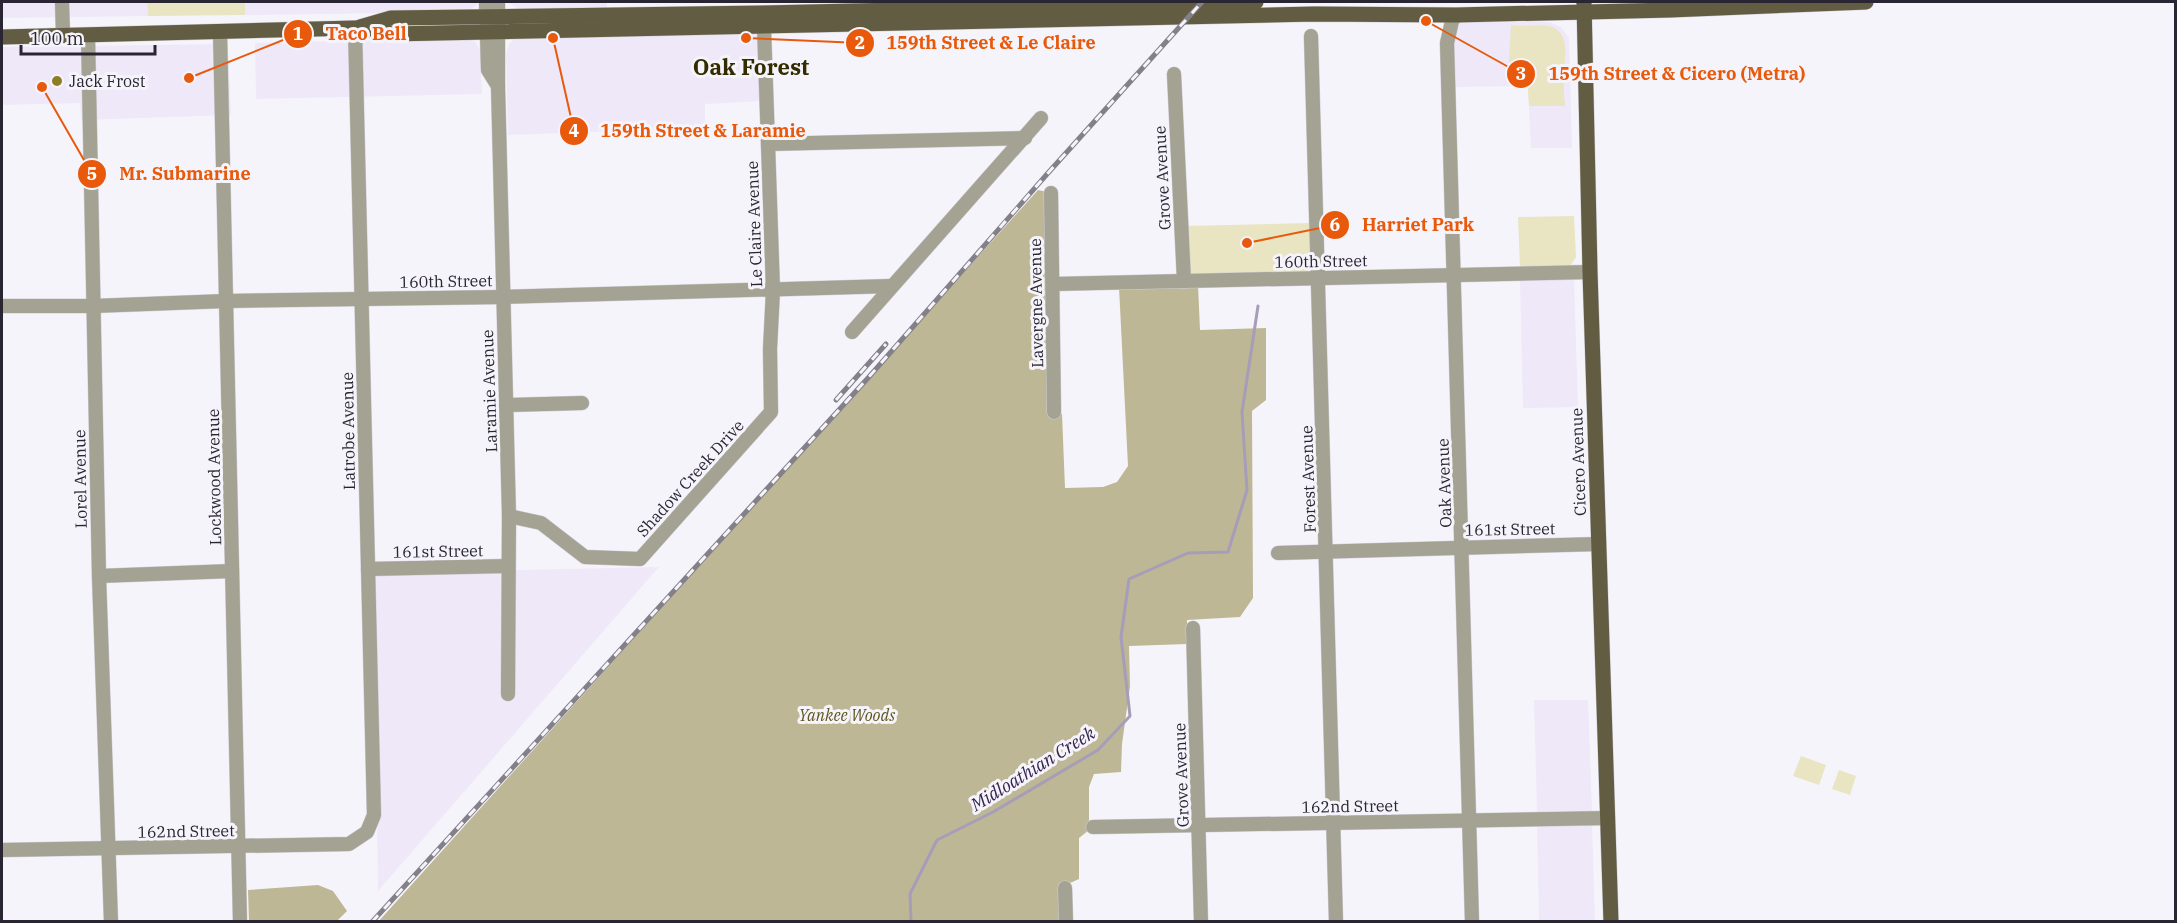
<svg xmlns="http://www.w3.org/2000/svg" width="2177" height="923" font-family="'IBM Plex Serif',serif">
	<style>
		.built { fill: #eee8f9 }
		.green { fill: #e9e4c2 }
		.forest { fill: #bdb796 }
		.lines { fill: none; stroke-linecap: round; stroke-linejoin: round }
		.stream { stroke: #a69db8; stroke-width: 3 }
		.minor-casing { stroke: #d1cfd7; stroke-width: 15 }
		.major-casing { stroke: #d1cfd7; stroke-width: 16 }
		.minor { stroke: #a4a292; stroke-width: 14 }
		.major { stroke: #625d42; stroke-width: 15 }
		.rail-casing { stroke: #84808a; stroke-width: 5 }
		.rail { stroke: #f6f4fb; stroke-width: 3; stroke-dasharray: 9; stroke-linecap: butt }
		.poi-dot { fill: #8d7d24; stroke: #f6f4fb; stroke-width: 2 }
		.labels { text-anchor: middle; stroke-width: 6; stroke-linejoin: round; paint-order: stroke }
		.poi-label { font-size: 16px; fill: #2a2532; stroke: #f6f4fb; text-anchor: start }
		.street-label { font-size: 16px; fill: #2a2532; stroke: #f6f4fb }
		.park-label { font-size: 16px; font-style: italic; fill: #5f551d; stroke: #f6f4fb }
		.water-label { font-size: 18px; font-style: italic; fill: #36244f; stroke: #f6f4fb }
		.district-label { font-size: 22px; font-weight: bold; fill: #332c00; stroke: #f6f4fb }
		.leader { fill: none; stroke: #e8590c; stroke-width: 2 }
		.callout-dot { fill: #e8590c; stroke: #f6f4fb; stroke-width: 2 }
		.mark-label { font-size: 18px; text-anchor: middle; font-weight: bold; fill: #fff }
		.callout-label { font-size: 18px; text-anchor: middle; font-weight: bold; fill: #e8590c; stroke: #f6f4fb; stroke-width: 6; stroke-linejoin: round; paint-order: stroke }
	</style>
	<rect width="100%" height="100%" fill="#f6f4fb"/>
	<!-- built -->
	<g class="built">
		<path d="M2,2H147L148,16L2,18Z"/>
		<path d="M245,2H478L476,6L465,12L245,15Z"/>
		<path d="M507,2H607V8L519,9Z"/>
		<path d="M1499,19L1517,22H1549L1561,27L1569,38L1572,148H1531L1528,86L1454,87L1453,20Z"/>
		<path d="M756,32L759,36L761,101L705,104V128L508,135L506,54L509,44L515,38Z"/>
		<path d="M465,38L475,42L480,50L482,94L256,99L255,43Z"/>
		<path d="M228,44L231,115L81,120L80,103L2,105V47Z"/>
		<path d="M1574,279L1578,407L1523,408L1520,281Z"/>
		<path d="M659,567L378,891L374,573Z"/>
		<path d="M1534,700H1588L1592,811L1537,812Z"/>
		<path d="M1537,821H1592L1595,921H1539Z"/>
	</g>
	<!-- green -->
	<g class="green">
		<path d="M147,2H245V15L148,16Z"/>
		<path d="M1511,25C1523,27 1536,24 1548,26C1571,30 1565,57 1564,73C1563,84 1564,95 1565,106H1529L1527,73L1523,67L1509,62Z"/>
		<path d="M1574,216L1576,257L1570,266L1520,267L1518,217Z"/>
		<path d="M1310,223L1311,265L1307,272L1194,276L1187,272L1183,226Z"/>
		<path d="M1801,756L1826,765L1819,785L1793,776Z"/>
		<path d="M1839,770L1856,776L1850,795L1832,789Z"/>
	</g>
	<!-- forest -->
	<g class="forest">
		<path d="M1038,190L1047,192V410L1062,414L1065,488L1103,487L1117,482L1128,466L1119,287L1198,285L1200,330L1266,328V400L1252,411L1253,598L1240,617L1187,620V644L1129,646L1130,686L1122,744L1121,772L1094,774L1089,787V830L1079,838V879L1059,888L1060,921L378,922Z"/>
		<path d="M318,885L333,891L347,911L337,921H249L248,890Z"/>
	</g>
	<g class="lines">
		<!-- stream -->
		<path class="stream" d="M911,922L910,894L937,840L993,812L1098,750L1130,716L1121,637L1129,579L1188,553L1228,552L1247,490L1242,412L1258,306"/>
		<defs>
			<g id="minor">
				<path d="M62,2L63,35"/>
				<path d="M486,2L488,70L498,86"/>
				<path d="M498,2V86L509,516L508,694"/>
				<path d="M1456,15L1452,21L1447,43L1472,922"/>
				<path d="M220,32L240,922"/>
				<path d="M88,35L99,576L111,922"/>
				<path d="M1311,36L1336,922"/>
				<path d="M1174,74L1184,281"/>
				<path d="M768,144L1025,138"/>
				<path d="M1051,193L1054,412"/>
				<path d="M1053,284L1590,272"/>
				<path d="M2,306H93L226,301L503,297L891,286"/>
				<path d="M852,332L1041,118"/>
				<path d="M506,405L582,403"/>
				<path d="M509,516L541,523L585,557L640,559L771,412L770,349L773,290L764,27"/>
				<path d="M1278,553L1599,544"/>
				<path d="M368,569L508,566"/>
				<path d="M99,576L232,571"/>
				<path d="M1193,628L1201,922"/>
				<path d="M1093,827L1608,818"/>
				<path d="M2,850L349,844L367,832L374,815L355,28"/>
				<path d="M1065,888L1066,922"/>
			</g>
			<g id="major">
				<path d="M1584,2L1590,272L1611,922"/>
				<path d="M360,27L391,18L763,13L1256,2"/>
				<path d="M2,37L355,28L392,34L1314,14L1456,15L1670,10L1866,2"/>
			</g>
		</defs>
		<!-- minor casing -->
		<use href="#minor" class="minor-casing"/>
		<!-- major casing -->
		<use href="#major" class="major-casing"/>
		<!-- minor -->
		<use href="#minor" class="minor"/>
		<!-- major -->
		<use href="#major" class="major"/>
		<defs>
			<g id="rail">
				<path d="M836,400L886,344"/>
				<path d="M372,922L868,378L1048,173L1202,2"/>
			</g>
		</defs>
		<!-- rail casing -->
		<use href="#rail" class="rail-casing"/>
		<!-- rail -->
		<use href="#rail" class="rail"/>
	</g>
	<!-- markers -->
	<circle class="poi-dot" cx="57" cy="81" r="6"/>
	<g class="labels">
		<!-- poi labels -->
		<g class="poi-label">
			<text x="69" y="87">Jack Frost</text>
		</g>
		<!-- street labels -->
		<g class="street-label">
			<text transform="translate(1162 178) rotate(-93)" y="6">Grove Avenue</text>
			<text transform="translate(754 224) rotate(-92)" y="6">Le Claire Avenue</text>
			<text transform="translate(1321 261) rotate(-1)" y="6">160th Street</text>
			<text transform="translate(446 281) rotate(-1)" y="6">160th Street</text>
			<text transform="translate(1036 303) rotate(-91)" y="6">Lavergne Avenue</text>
			<text transform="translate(489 391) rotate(-92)" y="6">Laramie Avenue</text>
			<text transform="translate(348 431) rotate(-91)" y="6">Latrobe Avenue</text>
			<text transform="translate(1578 462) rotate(-92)" y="6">Cicero Avenue</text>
			<text transform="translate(214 477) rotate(-91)" y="6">Lockwood Avenue</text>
			<text transform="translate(690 478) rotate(-48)" y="6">Shadow Creek Drive</text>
			<text transform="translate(80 479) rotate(-91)" y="6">Lorel Avenue</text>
			<text transform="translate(1308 479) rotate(-92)" y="6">Forest Avenue</text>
			<text transform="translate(1444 483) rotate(-92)" y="6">Oak Avenue</text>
			<text transform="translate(1510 529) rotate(-1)" y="6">161st Street</text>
			<text transform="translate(438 551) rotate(-1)" y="6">161st Street</text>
			<text transform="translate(1181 775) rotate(-92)" y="6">Grove Avenue</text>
			<text transform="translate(1350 806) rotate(-1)" y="6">162nd Street</text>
			<text transform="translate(186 831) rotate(-1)" y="6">162nd Street</text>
		</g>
		<!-- park labels -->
		<g class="park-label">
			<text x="847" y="721">Yankee Woods</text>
		</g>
		<!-- water labels -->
		<g class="water-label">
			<text transform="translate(1033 769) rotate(-32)" y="6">Midloathian Creek</text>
		</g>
		<!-- district labels -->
		<g class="district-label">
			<text x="751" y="75">Oak Forest</text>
		</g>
	</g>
	<!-- callouts -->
	<path class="leader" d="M189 78L298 34M746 38L860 43M1426 21L1521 74M553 38L574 131M42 87L92 174M1247 243L1335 225"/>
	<g class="callout-dot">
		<circle cx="189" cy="78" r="6"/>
		<circle cx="746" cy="38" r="6"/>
		<circle cx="1426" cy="21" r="6"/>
		<circle cx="553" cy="38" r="6"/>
		<circle cx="42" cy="87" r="6"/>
		<circle cx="1247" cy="243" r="6"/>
		<circle cx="298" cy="34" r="15"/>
		<circle cx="860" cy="43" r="15"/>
		<circle cx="1521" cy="74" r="15"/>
		<circle cx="574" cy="131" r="15"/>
		<circle cx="92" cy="174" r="15"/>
		<circle cx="1335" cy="225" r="15"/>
	</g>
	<g class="mark-label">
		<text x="298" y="40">1</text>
		<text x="860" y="49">2</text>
		<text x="1521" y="80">3</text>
		<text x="574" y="137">4</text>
		<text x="92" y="180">5</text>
		<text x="1335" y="231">6</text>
	</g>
	<g class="callout-label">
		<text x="366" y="40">Taco Bell</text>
		<text x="991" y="49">159th Street &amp; Le Claire</text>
		<text x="1677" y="80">159th Street &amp; Cicero (Metra)</text>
		<text x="703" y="137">159th Street &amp; Laramie</text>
		<text x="185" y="180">Mr. Submarine</text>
		<text x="1418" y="231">Harriet Park</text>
	</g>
	<!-- border -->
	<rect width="2177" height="923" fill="none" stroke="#2a2532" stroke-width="6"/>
	<!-- scale -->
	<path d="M21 45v9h134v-9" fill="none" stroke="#2a2532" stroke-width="3"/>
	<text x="30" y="45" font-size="18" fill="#2a2532" stroke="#f6f4fb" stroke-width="4.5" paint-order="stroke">100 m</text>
</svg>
